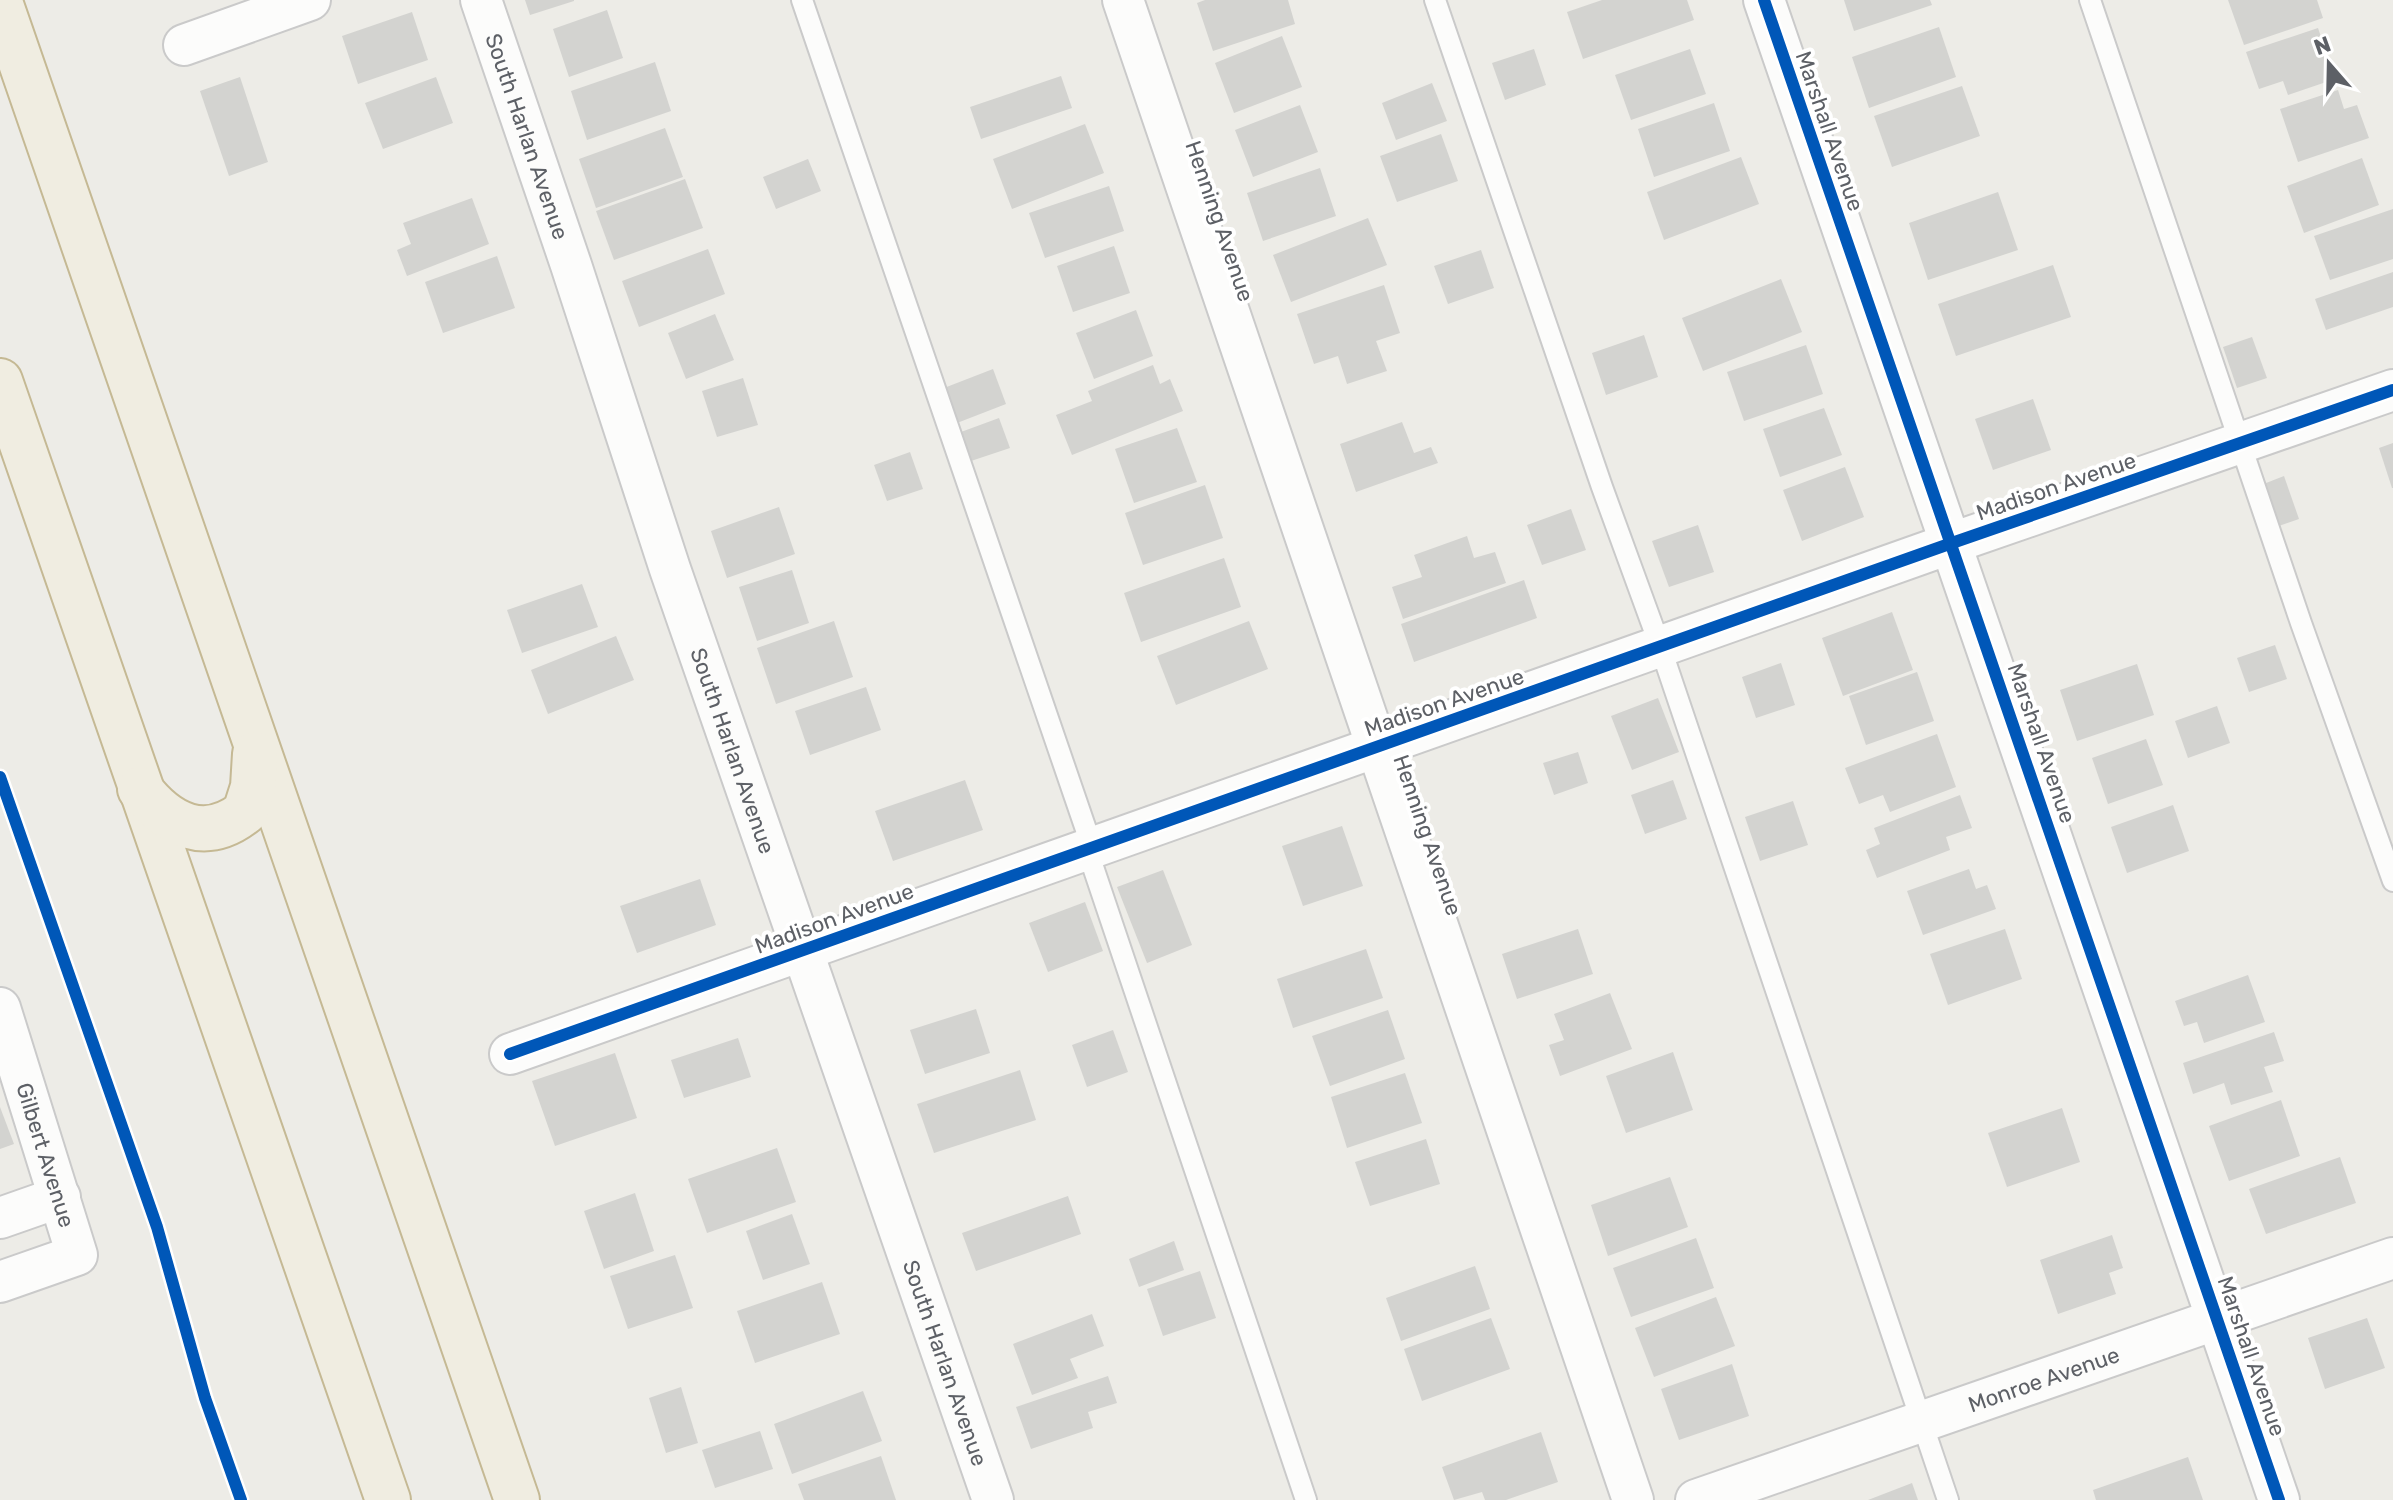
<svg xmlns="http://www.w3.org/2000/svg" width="2393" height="1500" font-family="Rubik,sans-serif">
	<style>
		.building { fill: #d3d3d0 }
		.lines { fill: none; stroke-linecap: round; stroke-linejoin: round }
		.lane-casing { stroke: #cacaca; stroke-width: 24 }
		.street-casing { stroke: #cacaca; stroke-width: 44 }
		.highway-casing { stroke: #c5b994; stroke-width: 48 }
		.lane { stroke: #fcfcfb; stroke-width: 20 }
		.street { stroke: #fcfcfb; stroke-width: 40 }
		.highway { stroke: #f0ede1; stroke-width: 44 }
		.cycleway-casing { stroke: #fff; stroke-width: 17 }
		.cycleway { stroke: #0057b8; stroke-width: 12 }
		.labels { text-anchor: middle; stroke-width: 8; stroke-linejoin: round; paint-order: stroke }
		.street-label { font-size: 22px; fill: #5d6066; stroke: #fff }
	</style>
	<rect width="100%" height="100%" fill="#edece7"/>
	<!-- building -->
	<g class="building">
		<path d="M525,0H574V1L530,15Z"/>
		<path d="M1205,0H1288L1295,24L1213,51L1197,3Z"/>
		<path d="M1602,0H1687L1694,20L1583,59L1567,12Z"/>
		<path d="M1844,0H1930L1932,5L1854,31Z"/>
		<path d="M2228,0H2317L2323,18L2244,45Z"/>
		<path d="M607,10L623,58L569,77L553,29Z"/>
		<path d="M412,12L428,60L358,84L342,36Z"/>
		<path d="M1939,27L1956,77L1869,108L1852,57Z"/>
		<path d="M2318,28L2335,79L2288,95L2283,81L2259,89L2246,52Z"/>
		<path d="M1282,36L1302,87L1234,113L1215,63Z"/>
		<path d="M1534,49L1546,85L1505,100L1492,63Z"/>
		<path d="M1690,49L1706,94L1631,120L1615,75Z"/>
		<path d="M655,62L671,111L587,140L571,91Z"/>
		<path d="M1061,76L1072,108L981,139L970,107Z"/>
		<path d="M240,77L268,162L229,176L200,91Z"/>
		<path d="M436,77L453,123L383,149L365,103Z"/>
		<path d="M1432,83L1447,121L1396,140L1382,103Z"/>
		<path d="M1962,86L1980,136L1892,167L1874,116Z"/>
		<path d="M2338,90L2344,109L2357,105L2369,138L2298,162L2280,109Z"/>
		<path d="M1714,103L1730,151L1654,177L1638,129Z"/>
		<path d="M1300,105L1318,152L1253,177L1235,130Z"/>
		<path d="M1085,124L1104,173L1012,209L993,159Z"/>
		<path d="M665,128L683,177L596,208L579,159Z"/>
		<path d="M1441,134L1458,181L1397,202L1380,156Z"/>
		<path d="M1741,157L1759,204L1664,240L1647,192Z"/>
		<path d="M2362,158L2379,205L2304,233L2287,186Z"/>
		<path d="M808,159L821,191L776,209L763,177Z"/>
		<path d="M1320,168L1336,216L1263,241L1247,193Z"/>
		<path d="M685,179L703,228L614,260L596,211Z"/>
		<path d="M1109,186L1124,231L1045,258L1029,213Z"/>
		<path d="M1998,192L2018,250L1928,280L1909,223Z"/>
		<path d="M472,198L489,244L407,276L397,250L411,244L403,223Z"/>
		<path d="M2393,209V259L2330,280L2314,236Z"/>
		<path d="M1368,218L1387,265L1291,302L1273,255Z"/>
		<path d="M1114,246L1130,293L1073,312L1057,266Z"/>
		<path d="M708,249L725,294L639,327L622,281Z"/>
		<path d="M1481,250L1494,288L1448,304L1434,266Z"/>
		<path d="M497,256L515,308L443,333L425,282Z"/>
		<path d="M2053,265L2071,317L1956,356L1938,304Z"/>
		<path d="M2393,272V307L2326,330L2315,299Z"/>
		<path d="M1781,279L1802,332L1703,371L1682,318Z"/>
		<path d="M1384,285L1400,333L1376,341L1387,371L1347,384L1338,356L1314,364L1297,314Z"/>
		<path d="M1136,310L1153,356L1094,379L1076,333Z"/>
		<path d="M715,314L734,360L686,379L668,333Z"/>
		<path d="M1644,335L1658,377L1606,395L1592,353Z"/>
		<path d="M2252,337L2267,378L2237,388L2223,347Z"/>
		<path d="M1806,345L1823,394L1744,421L1727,372Z"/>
		<path d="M1153,365L1160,384L1170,379L1183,411L1072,455L1056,415L1092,401L1088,391Z"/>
		<path d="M993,369L1006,404L957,423L944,388Z"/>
		<path d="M743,378L758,425L717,437L702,391Z"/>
		<path d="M2033,399L2051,450L1993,470L1975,419Z"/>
		<path d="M1824,408L1842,455L1780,477L1763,429Z"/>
		<path d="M999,418L1010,448L971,461L961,432Z"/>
		<path d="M1402,422L1414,453L1431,447L1438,463L1356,492L1340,444Z"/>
		<path d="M1177,428L1197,482L1134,503L1115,449Z"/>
		<path d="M2393,443V488H2392L2379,448Z"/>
		<path d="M910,452L923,489L887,501L874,465Z"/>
		<path d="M1845,467L1864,517L1802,541L1783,490Z"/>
		<path d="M2284,476L2299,519L2276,527L2261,485Z"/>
		<path d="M1205,485L1223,538L1143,565L1125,513Z"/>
		<path d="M779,507L795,554L727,578L711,531Z"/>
		<path d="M1571,509L1586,550L1542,565L1527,525Z"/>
		<path d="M1698,525L1714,572L1669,587L1652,541Z"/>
		<path d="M1467,536L1474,558L1495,552L1506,583L1403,619L1392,587L1422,577L1414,555Z"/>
		<path d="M1224,558L1241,607L1141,642L1124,593Z"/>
		<path d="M792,570L809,623L757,641L739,587Z"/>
		<path d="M1524,580L1537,618L1414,662L1401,624Z"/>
		<path d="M582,584L598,627L522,653L507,610Z"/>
		<path d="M1892,612L1913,670L1843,696L1822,638Z"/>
		<path d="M834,621L853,677L776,704L757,648Z"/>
		<path d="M1249,621L1268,669L1176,705L1157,656Z"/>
		<path d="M616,636L634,680L548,714L531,670Z"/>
		<path d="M2275,645L2287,679L2249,692L2237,658Z"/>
		<path d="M1781,663L1795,705L1756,718L1742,677Z"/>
		<path d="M2137,664L2154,715L2077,741L2060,690Z"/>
		<path d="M1917,672L1934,721L1866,745L1849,696Z"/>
		<path d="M866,687L881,730L810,755L795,711Z"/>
		<path d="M1658,698L1679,752L1632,770L1611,716Z"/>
		<path d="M2217,706L2230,743L2188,758L2175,721Z"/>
		<path d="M1937,734L1956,787L1890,812L1883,795L1859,804L1845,768Z"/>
		<path d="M2146,739L2163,785L2108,804L2092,758Z"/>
		<path d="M1578,752L1588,783L1554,795L1543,763Z"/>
		<path d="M965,780L983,830L893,861L875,811Z"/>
		<path d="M1673,780L1687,819L1645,834L1631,795Z"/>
		<path d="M1960,795L1972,828L1946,837L1950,850L1877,878L1866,850L1880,844L1874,828Z"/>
		<path d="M1793,801L1808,845L1760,861L1745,817Z"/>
		<path d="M2173,805L2189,851L2127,873L2111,827Z"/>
		<path d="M1342,826L1363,886L1303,906L1282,846Z"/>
		<path d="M1969,869L1976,889L1987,885L1996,909L1923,935L1907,891Z"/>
		<path d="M1163,870L1192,945L1147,963L1117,887Z"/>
		<path d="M700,879L716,925L637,953L620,906Z"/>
		<path d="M1085,902L1103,951L1048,972L1029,923Z"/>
		<path d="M1578,929L1593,974L1517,999L1502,954Z"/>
		<path d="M2005,929L2022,979L1948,1005L1930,954Z"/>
		<path d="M1366,949L1383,998L1293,1028L1277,979Z"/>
		<path d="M2248,975L2265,1022L2204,1043L2197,1022L2184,1026L2175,1001Z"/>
		<path d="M1610,993L1632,1049L1560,1076L1549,1045L1564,1040L1554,1014Z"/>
		<path d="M976,1009L990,1053L925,1074L910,1030Z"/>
		<path d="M1388,1010L1405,1059L1330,1086L1312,1036Z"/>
		<path d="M1113,1030L1128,1072L1087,1087L1072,1045Z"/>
		<path d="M2274,1032L2284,1061L2264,1067L2273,1092L2231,1105L2224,1083L2193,1094L2183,1063Z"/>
		<path d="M738,1038L751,1077L684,1098L671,1060Z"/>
		<path d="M1673,1052L1693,1110L1626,1133L1606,1076Z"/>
		<path d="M615,1053L637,1118L555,1146L532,1081Z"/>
		<path d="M1020,1070L1036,1120L934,1153L917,1104Z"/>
		<path d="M1405,1073L1422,1123L1347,1148L1331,1097Z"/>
		<path d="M2281,1100L2300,1156L2229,1181L2209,1126Z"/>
		<path d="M0,1107L14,1144L0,1149Z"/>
		<path d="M2062,1108L2080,1162L2007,1187L1988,1133Z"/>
		<path d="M1426,1139L1440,1184L1370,1206L1355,1162Z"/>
		<path d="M777,1148L796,1202L707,1233L688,1179Z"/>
		<path d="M2340,1157L2356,1203L2266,1234L2249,1189Z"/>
		<path d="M1670,1177L1688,1227L1608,1256L1591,1205Z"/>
		<path d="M635,1193L654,1251L604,1269L584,1211Z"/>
		<path d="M1068,1196L1081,1234L976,1271L962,1233Z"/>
		<path d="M792,1214L810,1264L763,1280L746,1231Z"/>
		<path d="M2112,1235L2123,1268L2109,1273L2116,1294L2058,1314L2040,1260Z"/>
		<path d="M1696,1238L1714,1288L1631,1317L1613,1268Z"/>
		<path d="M1174,1241L1184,1270L1139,1287L1129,1259Z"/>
		<path d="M675,1255L693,1308L628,1329L610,1276Z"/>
		<path d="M1475,1266L1490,1309L1401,1341L1386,1298Z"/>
		<path d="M1200,1271L1216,1318L1163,1336L1147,1289Z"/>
		<path d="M822,1282L840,1334L755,1363L737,1311Z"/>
		<path d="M1716,1297L1735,1346L1654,1377L1635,1328Z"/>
		<path d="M1092,1314L1104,1346L1070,1359L1078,1378L1032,1395L1013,1344Z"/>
		<path d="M1491,1318L1510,1369L1422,1401L1404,1349Z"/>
		<path d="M2367,1318L2385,1368L2325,1389L2308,1338Z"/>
		<path d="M1732,1364L1749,1416L1679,1440L1661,1389Z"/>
		<path d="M1108,1376L1117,1403L1088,1412L1093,1428L1031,1449L1016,1407Z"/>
		<path d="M681,1387L698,1443L666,1453L649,1398Z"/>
		<path d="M863,1391L882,1441L792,1474L774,1424Z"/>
		<path d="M760,1431L773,1469L715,1488L702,1450Z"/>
		<path d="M1541,1432L1558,1482L1506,1500H1485L1482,1492L1454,1500L1442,1467Z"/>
		<path d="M881,1456L896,1500H804L798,1484Z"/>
		<path d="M2188,1457L2203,1500H2096L2093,1490Z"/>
		<path d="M1912,1483L1918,1500H1868Z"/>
	</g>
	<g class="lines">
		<defs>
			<g id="lane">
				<path d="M802,0L1092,847"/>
				<path d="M1435,0L1602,487L1660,646L1948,1500"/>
				<path d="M2090,0L2301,623L2393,881"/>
				<path d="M1087,849L1306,1500"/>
			</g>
			<g id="street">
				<path id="s1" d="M481,0L571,265L670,569L993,1500"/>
				<path d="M1123,0L1633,1500"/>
				<path d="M1764,0L2279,1500"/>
				<path d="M184,45L310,0"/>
				<path id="s2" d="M0,1008L77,1255L0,1282"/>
				<path d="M510,1054L1952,543L2393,390"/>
				<path d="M0,1218L60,1197"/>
				<path id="s3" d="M1696,1500L2393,1258"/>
			</g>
			<g id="highway">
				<path d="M0,2L517,1500"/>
				<path d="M0,381L388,1500"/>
				<path d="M140,789C168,825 205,844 245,812L253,787L255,754"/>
			</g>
		</defs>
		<!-- lane casing -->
		<use href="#lane" class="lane-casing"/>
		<!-- street casing -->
		<use href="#street" class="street-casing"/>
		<!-- highway casing -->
		<use href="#highway" class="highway-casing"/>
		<!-- lane -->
		<use href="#lane" class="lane"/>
		<!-- street -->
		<use href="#street" class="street"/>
		<!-- highway -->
		<use href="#highway" class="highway"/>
		<defs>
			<g id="cycleway">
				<path d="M1764,0L2279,1500"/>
				<path d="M0,777L157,1227L205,1398L241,1500"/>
				<path d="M510,1054L1952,543L2393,390"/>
			</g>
		</defs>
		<!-- cycleway casing -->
		<use href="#cycleway" class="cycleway-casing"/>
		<!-- cycleway -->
		<use href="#cycleway" class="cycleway"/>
	</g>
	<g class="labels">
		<!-- street labels -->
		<g class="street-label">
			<text transform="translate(1830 131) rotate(71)" y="8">Marshall Avenue</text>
			<text dy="8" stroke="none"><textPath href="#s1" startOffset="144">South Harlan Avenue</textPath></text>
			<text transform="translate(1220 221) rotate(71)" y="8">Henning Avenue</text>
			<text transform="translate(2056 486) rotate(-19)" y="8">Madison Avenue</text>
			<text transform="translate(1444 702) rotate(-19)" y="8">Madison Avenue</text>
			<text transform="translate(2042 743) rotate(71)" y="8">Marshall Avenue</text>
			<text dy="8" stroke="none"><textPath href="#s1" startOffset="792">South Harlan Avenue</textPath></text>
			<text transform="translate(1428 835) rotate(71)" y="8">Henning Avenue</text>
			<text transform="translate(834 918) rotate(-20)" y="8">Madison Avenue</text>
			<text dy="8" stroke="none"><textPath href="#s2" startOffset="154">Gilbert Avenue</textPath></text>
			<text transform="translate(2252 1356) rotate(71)" y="8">Marshall Avenue</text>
			<text dy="8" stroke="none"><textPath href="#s1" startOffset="1440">South Harlan Avenue</textPath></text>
			<text dy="8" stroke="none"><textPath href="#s3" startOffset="368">Monroe Avenue</textPath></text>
		</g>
	</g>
	<!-- north arrow -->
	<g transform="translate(2329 64) rotate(340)" stroke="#ffffff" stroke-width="6" paint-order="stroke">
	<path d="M0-6L14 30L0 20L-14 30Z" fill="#5d6066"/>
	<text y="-12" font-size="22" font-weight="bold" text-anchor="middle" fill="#5d6066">N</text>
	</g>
</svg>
